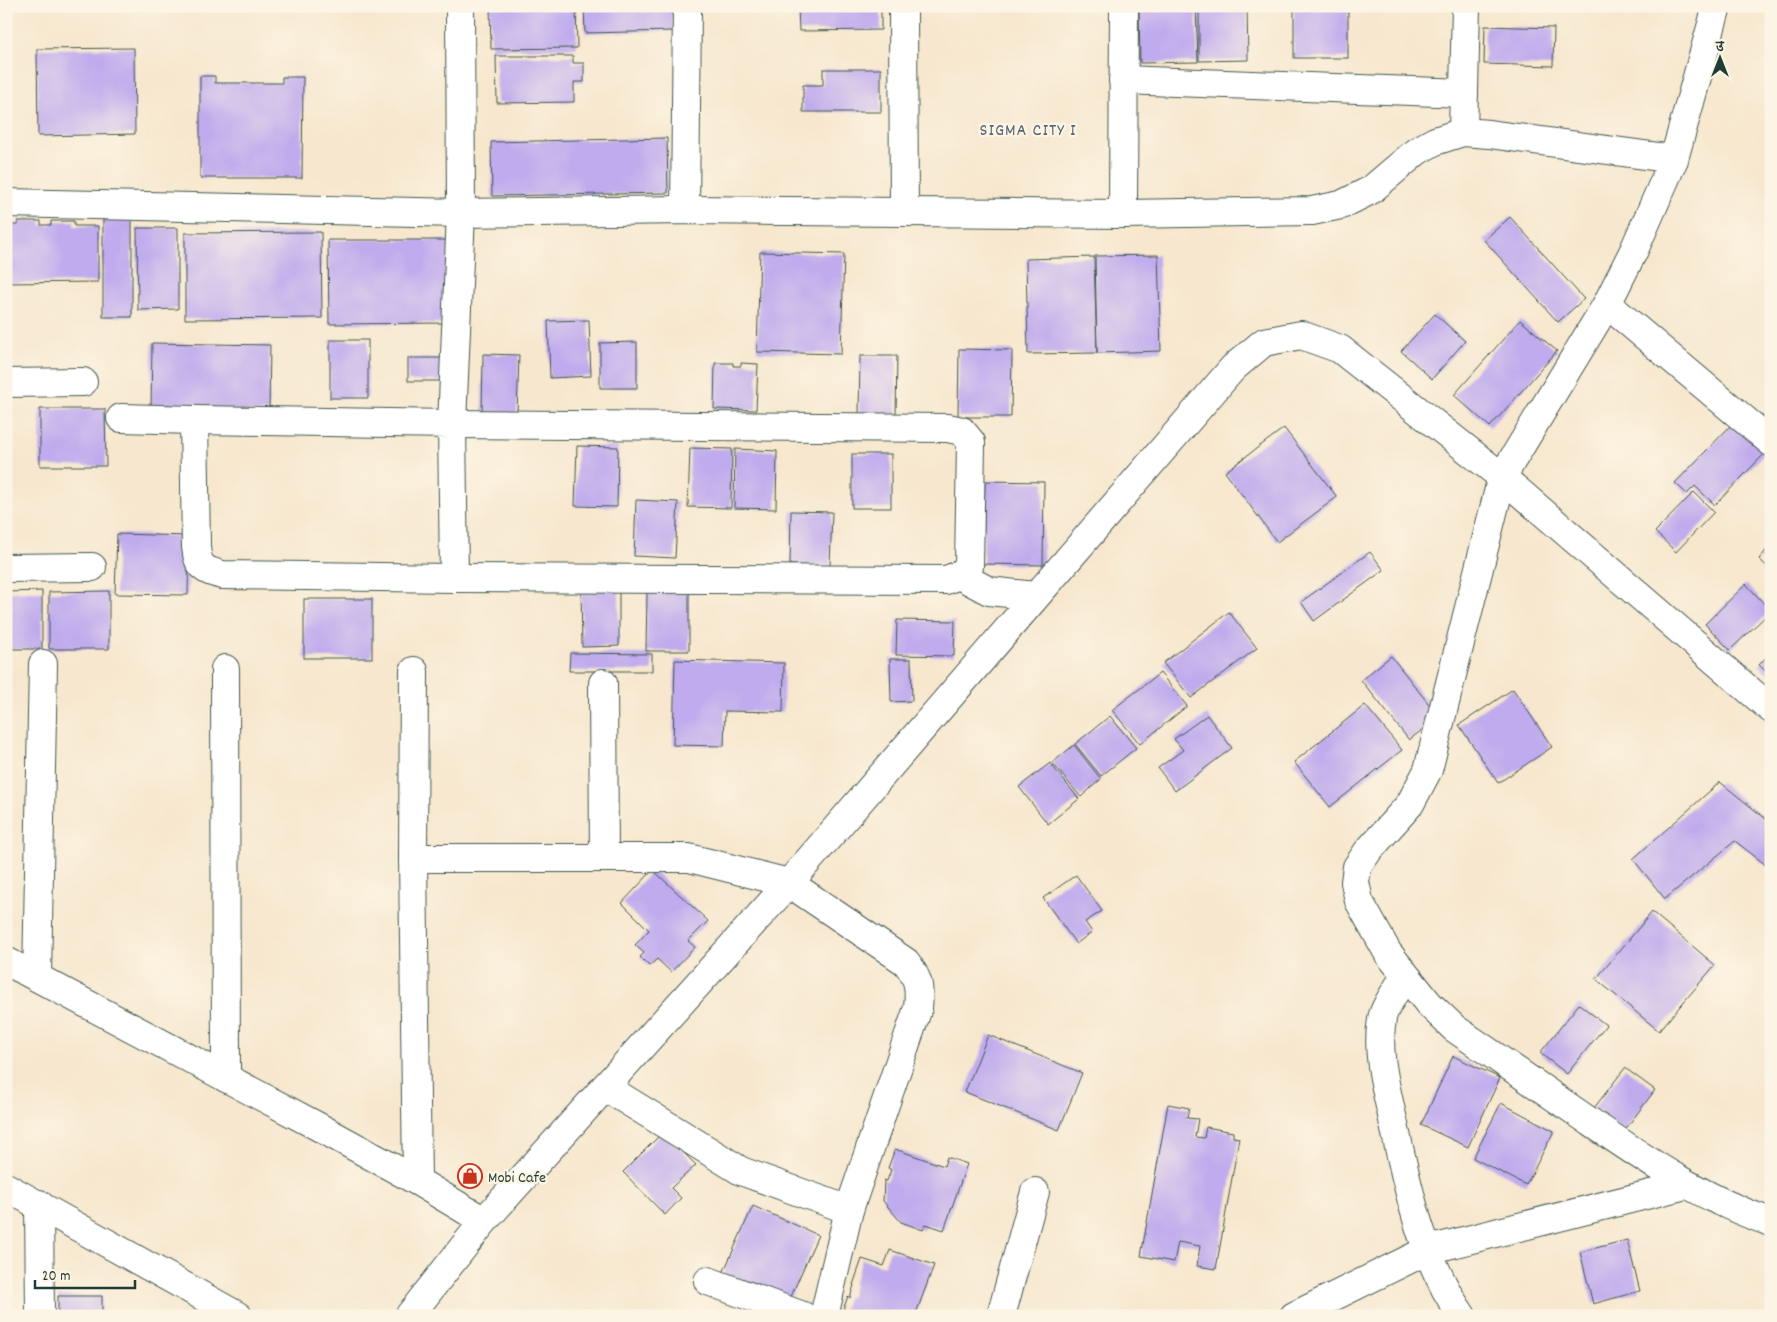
<svg xmlns="http://www.w3.org/2000/svg" width="1777" height="1322" font-family="Dekko,'Playpen Sans Deva',sans-serif">
	<style>
		.building { fill: #bfabed }
		.lines { fill: none; stroke-linecap: round; stroke-linejoin: round }
		.street-casing { stroke: #3f564b; stroke-width: 30 }
		.secondary-casing { stroke: #3f564b; stroke-width: 30 }
		.street { stroke: #fff; stroke-width: 28 }
		.secondary { stroke: #fff; stroke-width: 28 }
		.labels { text-anchor: middle; stroke-width: 4.5; stroke-linejoin: round; paint-order: stroke }
		.poi-label { font-size: 16px; fill: #1f3d34; stroke: #fcf5e5; text-anchor: start }
		.neighbourhood-label { font-size: 18px; letter-spacing: 1px; fill: #576475; stroke: #fcf5e5 }
	</style>
	<rect width="100%" height="100%" fill="#fcf5e5"/>
	<filter id="ink" filterUnits="userSpaceOnUse"><feTurbulence type="fractalNoise" baseFrequency=".02" numOctaves="2"/><feDisplacementMap in="SourceGraphic" scale="10" xChannelSelector="R" yChannelSelector="G"/><feConvolveMatrix kernelMatrix="1 2 1 2 8 2 1 2 1" color-interpolation-filters="sRGB"/></filter>
	<filter id="wash" filterUnits="userSpaceOnUse"><feTurbulence type="fractalNoise" baseFrequency=".0096" numOctaves="4" result="noise"/><feDisplacementMap in="SourceGraphic" scale="20" xChannelSelector="R" yChannelSelector="G"/><feGaussianBlur stdDeviation="1.12" result="paint"/><feColorMatrix in="noise" values="0 0 0 0 0 0 0 0 0 0 0 0 0 0 0 0 0 1.4 0 .05"/><feComposite in="paint" operator="in"/></filter>
	<g filter="url(#wash)">
		<rect width="100%" height="100%" fill="#f7e7ce"/>
		<g id="blocks">
			<!-- building -->
			<g class="building">
				<path d="M490,6H576L577,48L491,49Z"/>
				<path d="M584,6H672L673,31L585,33Z"/>
				<path d="M798,6H881V30L799,31Z"/>
				<path d="M1139,6H1196L1198,62L1140,63Z"/>
				<path d="M1199,6H1247L1248,60L1199,61Z"/>
				<rect x="1294" y="6" width="54" height="52"/>
				<path d="M1485,26L1554,28L1553,66L1484,64Z"/>
				<path d="M134,48L135,134L38,136L37,49Z"/>
				<path d="M496,56H573V63H584V82H574V102L497,103Z"/>
				<path d="M823,69H881V112H803V85H823Z"/>
				<path d="M200,76H215V83H282V77H303L302,178H200Z"/>
				<path d="M667,138L668,193L492,196L491,142Z"/>
				<path d="M1510,217L1584,299L1558,322L1484,240Z"/>
				<rect x="103" y="218" width="29" height="99"/>
				<path d="M18,221H41V225H51V221H74V226H98V282L6,283V225H18Z"/>
				<path d="M137,228H178V309L138,310Z"/>
				<path d="M321,232L322,318L185,319V233Z"/>
				<path d="M328,240H449V323L329,324Z"/>
				<path d="M760,252L844,254L841,354L757,352Z"/>
				<path d="M1158,255L1161,351L1097,353L1095,256Z"/>
				<path d="M1094,257L1097,353L1028,354L1026,259Z"/>
				<path d="M1435,314L1465,341L1432,379L1401,351Z"/>
				<path d="M589,320L591,376L550,378L548,321Z"/>
				<path d="M1520,320L1557,351L1490,427L1454,395Z"/>
				<rect x="330" y="340" width="38" height="58"/>
				<path d="M637,342V388H600V343Z"/>
				<path d="M152,343L270,345L269,412L151,410Z"/>
				<path d="M959,349L1012,350L1011,417H958Z"/>
				<path d="M483,354L519,355L517,415L482,414Z"/>
				<path d="M860,356H897L896,415L859,414Z"/>
				<rect x="408" y="358" width="35" height="23"/>
				<path d="M715,363H733V366H741V363L758,364L756,410L714,409Z"/>
				<path d="M40,409H105L106,466H40Z"/>
				<path d="M1737,419L1769,449L1715,505L1695,486L1687,494L1675,483Z"/>
				<path d="M1284,428L1337,497L1277,542L1225,472Z"/>
				<path d="M577,446L618,447L617,507L575,506Z"/>
				<path d="M690,448L732,449L731,508L688,507Z"/>
				<path d="M735,449L777,451L776,509L734,508Z"/>
				<rect x="852" y="454" width="39" height="54"/>
				<path d="M985,481L1044,482L1043,565L983,564Z"/>
				<path d="M1694,492L1714,512L1676,552L1655,532Z"/>
				<path d="M636,500L678,502L675,558L634,556Z"/>
				<path d="M791,511L832,512L830,566L790,565Z"/>
				<path d="M117,534L189,536L188,595L115,594Z"/>
				<path d="M1771,545V570L1759,559Z"/>
				<path d="M1370,552L1384,570L1314,621L1301,602Z"/>
				<path d="M1746,584L1771,611L1730,650L1705,624Z"/>
				<path d="M581,585H619V646L582,647Z"/>
				<path d="M42,591V649H6V592Z"/>
				<path d="M109,591V649H49V592Z"/>
				<path d="M647,592H689V651H646Z"/>
				<rect x="304" y="599" width="68" height="59"/>
				<path d="M1229,612L1257,648L1191,698L1163,663Z"/>
				<path d="M897,620L955,621L954,656L896,655Z"/>
				<path d="M1771,652V676L1759,665Z"/>
				<path d="M570,653L652,654V671H569Z"/>
				<path d="M1391,656L1439,717L1409,740L1361,680Z"/>
				<path d="M890,659H911L912,701L891,702Z"/>
				<path d="M675,660L784,663L783,712L725,711L724,746L673,745Z"/>
				<path d="M1160,673L1187,706L1140,744L1112,710Z"/>
				<path d="M1513,689L1552,747L1498,783L1459,725Z"/>
				<path d="M1365,705L1402,750L1330,807L1294,762Z"/>
				<path d="M1207,715L1232,748L1175,791L1158,768L1183,750L1174,739Z"/>
				<path d="M1110,716L1136,748L1101,776L1075,744Z"/>
				<path d="M1074,745L1101,779L1081,797L1052,763Z"/>
				<path d="M1050,763L1079,799L1048,824L1019,787Z"/>
				<path d="M1720,782L1771,823V869L1735,841L1665,899L1633,859Z"/>
				<path d="M653,870L708,921L688,941L695,947L671,972L657,959L649,966L640,957L644,953L635,945L649,930L622,903Z"/>
				<path d="M1076,875L1102,911L1085,922L1092,932L1076,944L1043,898Z"/>
				<path d="M1652,912L1715,965L1659,1031L1596,979Z"/>
				<path d="M1579,1004L1606,1025L1567,1074L1540,1053Z"/>
				<path d="M988,1035L1082,1073L1059,1130L965,1092Z"/>
				<path d="M1453,1056L1500,1078L1468,1147L1421,1125Z"/>
				<path d="M1625,1068L1655,1090L1624,1131L1594,1108Z"/>
				<path d="M1501,1103L1554,1131L1526,1185L1473,1158Z"/>
				<path d="M1168,1104L1189,1108L1187,1118L1198,1119L1195,1137L1204,1138L1206,1127L1233,1132V1137L1239,1138L1216,1269L1197,1266L1200,1246L1178,1242L1174,1262L1141,1256Z"/>
				<path d="M663,1132L696,1165L671,1188L681,1198L665,1215L623,1172Z"/>
				<path d="M895,1149L944,1166L947,1157L967,1164L944,1230L926,1224L923,1230L901,1222L883,1201L884,1180L887,1181L891,1170L888,1168Z"/>
				<path d="M753,1206L818,1235L789,1301L723,1273Z"/>
				<path d="M1627,1240L1640,1291L1593,1304L1580,1252Z"/>
				<path d="M890,1250L934,1265L915,1316H849L842,1313L848,1296L850,1298L854,1285H853L862,1259L884,1266Z"/>
				<path d="M58,1296H102V1314L58,1315Z"/>
			</g>
		</g>
	</g>
	<g filter="url(#ink)">
		<use href="#blocks" fill-opacity="0" stroke="#3f564b" stroke-width="1"/>
		<g class="lines">
			<defs>
				<g id="street">
					<path d="M903,6L904,212"/>
					<path d="M1717,6L1674,159L1634,250L1607,304L1502,477L1428,770L1410,804L1368,851L1357,867L1355,882L1359,901L1388,953L1429,1004L1454,1028C1499,1059 1544,1090 1589,1121C1646,1160 1704,1200 1771,1222"/>
					<path d="M1123,80L1464,93"/>
					<path d="M1463,132L1466,6"/>
					<path d="M6,203L461,213L685,210L1123,214L1312,211L1341,205L1371,190L1417,151L1435,141L1463,132L1489,134L1674,159"/>
					<path d="M685,210L687,6"/>
					<path d="M1123,214L1124,6"/>
					<path d="M1607,304L1771,442"/>
					<path d="M6,383L83,382"/>
					<path d="M121,418L194,420L196,547C198,567 203,570 222,575L454,578L946,580L959,575L969,567L971,442L962,431L948,428L452,424L461,213L460,6"/>
					<path d="M194,420L452,424L454,578"/>
					<path d="M6,568L92,567"/>
					<path d="M959,575L989,591L1036,596"/>
					<path d="M225,669L226,1078"/>
					<path d="M414,671L413,858L417,1181"/>
					<path d="M603,683L604,858"/>
					<path d="M413,858H689L789,883L906,962C919,979 920,987 918,1008L849,1210L824,1316"/>
					<path d="M6,961L317,1126L417,1181L484,1221"/>
					<path d="M1405,976C1399,986 1383,1009 1382,1019C1376,1054 1386,1087 1393,1120C1408,1189 1421,1257 1462,1316"/>
					<path d="M37,977L43,664"/>
					<path d="M605,1087L741,1171L849,1210"/>
					<path d="M39,1204L40,1316"/>
					<path d="M708,1281L803,1316"/>
					<path d="M1001,1316L1035,1192"/>
					<path d="M1294,1316L1428,1250L1686,1185"/>
				</g>
				<g id="secondary">
					<path d="M6,1187L238,1316"/>
					<path d="M409,1316L484,1221L789,883L1233,368L1264,342L1301,335L1340,349L1502,477L1771,709"/>
				</g>
			</defs>
			<!-- street casing -->
			<use href="#street" class="street-casing"/>
			<!-- secondary casing -->
			<use href="#secondary" class="secondary-casing"/>
			<!-- street -->
			<use href="#street" class="street"/>
			<!-- secondary -->
			<use href="#secondary" class="secondary"/>
		</g>
	</g>
	<!-- icons -->
	<defs>
		<symbol id="shop-ring" viewBox="-11 -11 22 22"><circle r="9.5" fill="#fcf5e5" stroke="#c8321e" stroke-width="1.5"/><path d="M-5-2.5h2.3a2.7 3.5 0 0 1 5.4 0H5L5.5 6h-11ZM-1.5-2.5h3a1.5 2.3 0 0 0-3 0Z" fill="#c8321e"/></symbol>
	</defs>
	<g fill-rule="evenodd">
		<use href="#shop-ring" x="456" y="1162" width="28" height="28"/>
	</g>
	<g class="labels">
		<!-- poi labels -->
		<g class="poi-label">
			<text x="488" y="1182">Mobi Cafe</text>
		</g>
		<!-- neighbourhood labels -->
		<g class="neighbourhood-label">
			<text x="1028" y="135">SIGMA CITY I</text>
		</g>
	</g>
	<!-- margin -->
	<rect width="1777" height="1322" fill="none" stroke="#fcf5e5" stroke-width="25"/>
	<!-- north arrow -->
	<g transform="translate(1720 58)" stroke="#fcf5e5" stroke-width="4" paint-order="stroke">
	<path d="M0-4L9 19L0 12L-9 19Z" fill="#1f3d34"/>
	<text y="-8" font-size="14" font-weight="bold" text-anchor="middle" fill="#1f3d34">उ</text>
	</g>
	<!-- scale -->
	<path d="M35 1280v8h100v-8" fill="none" stroke="#1f3d34" stroke-width="2.5"/>
	<text x="42" y="1280" font-size="15" fill="#1f3d34" stroke="#fcf5e5" stroke-width="4" paint-order="stroke">20 m</text>
</svg>
